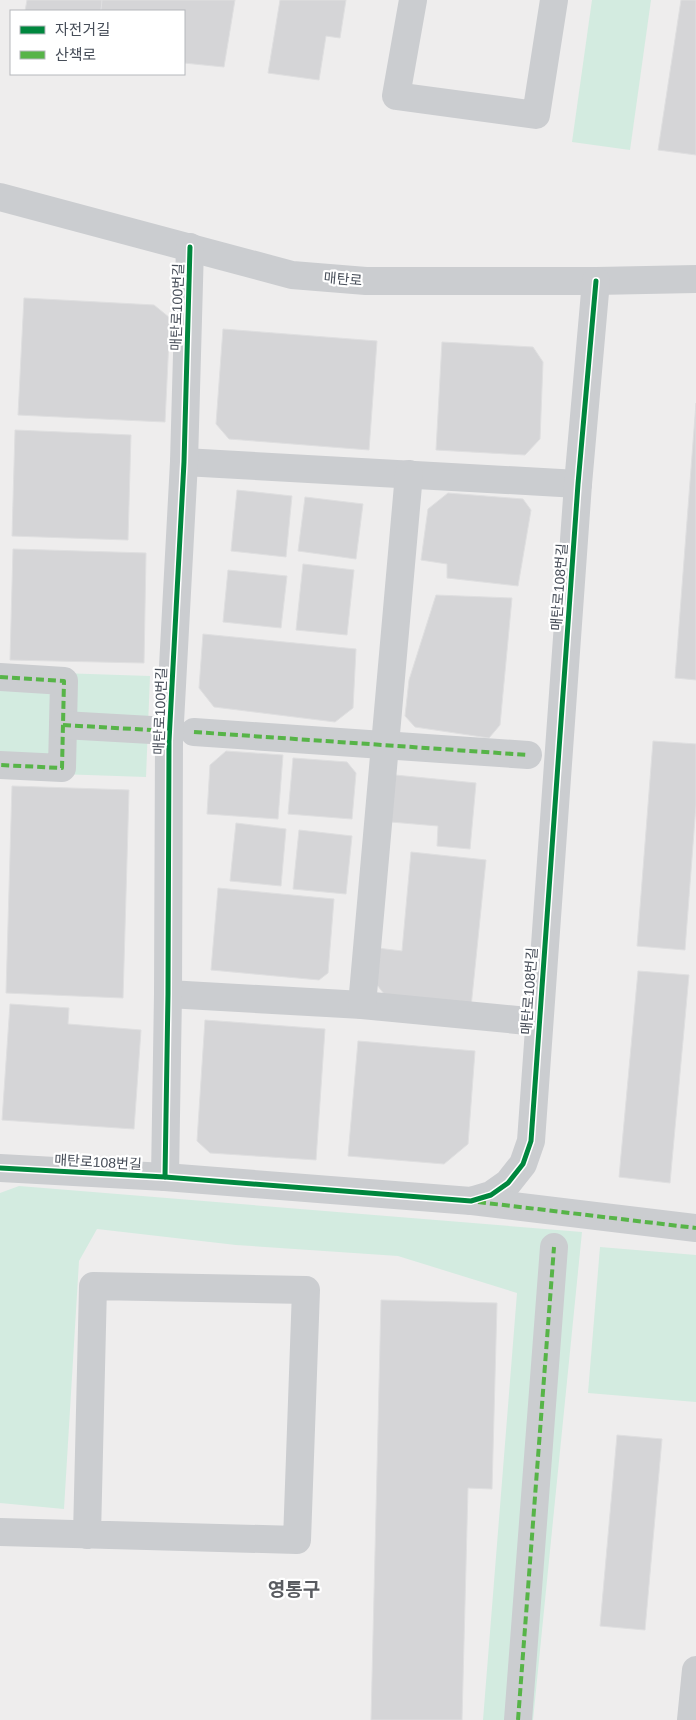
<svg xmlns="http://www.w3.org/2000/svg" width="696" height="1720" font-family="Helvetica,'Noto Sans KR',sans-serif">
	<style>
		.green { fill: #d3ebe0 }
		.building { fill: #d5d5d7; stroke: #dfdfe0 }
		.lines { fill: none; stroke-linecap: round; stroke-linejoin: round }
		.minor { stroke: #cbcdd0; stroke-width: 28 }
		.quiet { stroke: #57b448; stroke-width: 4; stroke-dasharray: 8 4; stroke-linecap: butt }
		.cycleway-casing { stroke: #fff; stroke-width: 8 }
		.cycleway { stroke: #00873e; stroke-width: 5 }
		.labels { text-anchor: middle; stroke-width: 4.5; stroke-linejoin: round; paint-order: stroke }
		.street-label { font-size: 14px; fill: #464d58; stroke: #fff }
		.district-label { font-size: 19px; font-weight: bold; fill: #595b60; stroke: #fff }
	</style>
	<rect width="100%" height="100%" fill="#eeeded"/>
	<!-- green -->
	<g class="green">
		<path d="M592,0H651L630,150L572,142Z"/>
		<path d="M0,671L150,676L146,777L0,772Z"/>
		<path d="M19,1186L582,1232L533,1720H483L517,1293L398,1256L236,1245L97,1229L79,1261L64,1509L0,1503V1193Z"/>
		<path d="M600,1247L696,1255V1402L588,1393Z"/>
	</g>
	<!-- building -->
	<g class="building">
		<path d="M27,0H102L101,11H25Z"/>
		<path d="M102,0H235L224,67L184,63V11H101Z"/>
		<path d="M280,0H346L340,38L326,36L319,80L268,73Z"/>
		<path d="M681,0H696V155L658,150Z"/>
		<path d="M24,298L154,305L170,318L165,422L18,415Z"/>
		<path d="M223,329L377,341L369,450L229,439L216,424Z"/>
		<path d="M442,342L533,347L543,362L540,439L525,455L436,450Z"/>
		<path d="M696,403V680L675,678Z"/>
		<path d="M15,430L131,435L128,540L12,536Z"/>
		<path d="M237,490L292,496L286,557L231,551Z"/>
		<path d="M448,493L523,499L531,510L518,586L447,578V564L421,560L428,509Z"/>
		<path d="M305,497L363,504L356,559L298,551Z"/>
		<path d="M13,549L146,553L144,663L10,660Z"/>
		<path d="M303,564L354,570L347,635L296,630Z"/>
		<path d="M228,570L287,576L281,628L223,622Z"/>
		<path d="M436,595L512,598L500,725L489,738L415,727L405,716L409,680Z"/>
		<path d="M203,634L356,649L353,708L335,722L214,707L199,688Z"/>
		<path d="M653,741L696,744V805L685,950L637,946Z"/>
		<path d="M226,751L283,755L278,819L207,814L210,765Z"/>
		<path d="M293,758L347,762L356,773L352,819L288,814Z"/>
		<path d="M395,775L476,783L470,849L437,846L438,826L391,822Z"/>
		<path d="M12,786L129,790L123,998L6,993Z"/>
		<path d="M236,823L286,829L281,886L230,881Z"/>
		<path d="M299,830L352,836L346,894L293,889Z"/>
		<path d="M411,852L486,860L471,1007L388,999L374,981L377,948L402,951Z"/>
		<path d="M218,888L334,899L328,973L319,980L211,970Z"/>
		<path d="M638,971L689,975L670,1183L619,1177Z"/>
		<path d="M10,1004L69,1008L68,1024L141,1030L134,1129L2,1120Z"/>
		<path d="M205,1020L325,1029L316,1160L210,1153L197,1141Z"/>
		<path d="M358,1041L475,1051L468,1144L444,1164L348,1156Z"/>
		<path d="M381,1300L497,1303L492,1489L468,1488L462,1720H371Z"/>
		<path d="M617,1435L662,1439L645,1630L600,1626Z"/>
	</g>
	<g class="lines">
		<!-- minor -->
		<g class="minor">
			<path d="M413,0L396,96L536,115L554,0"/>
			<path d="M0,197L292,275L366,281H596L696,279"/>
			<path d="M184,462L578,484"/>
			<path d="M0,677L64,681L62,768L0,765"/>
			<path d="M63,725L151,730"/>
			<path d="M194,732L528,755"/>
			<path d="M168,994L362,1005L538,1022"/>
			<path d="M362,1005L409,474"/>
			<path d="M0,1168L165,1177L471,1201L491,1195L508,1183L523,1164L531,1141L578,484L596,281"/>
			<path d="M165,1177L168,994L169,741L184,462L190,247"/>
			<path d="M472,1201L696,1228"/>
			<path d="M0,1532L297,1540L306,1290L93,1286L87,1535"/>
			<path d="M518,1720L554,1247"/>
			<path d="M691,1720L696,1670"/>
		</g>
		<!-- quiet -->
		<g class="quiet">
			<path d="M0,677L64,681L62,768L0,765"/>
			<path d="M63,725L151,730"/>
			<path d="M194,732L528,755"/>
			<path d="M478,1202L696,1228"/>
			<path d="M518,1720L554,1247"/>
		</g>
		<defs>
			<g id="cycleway">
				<path d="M0,1168L165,1177L471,1201L491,1195L508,1183L523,1164L531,1141L578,484L596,281"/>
				<path d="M165,1177L168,994L169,741L184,462L190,247"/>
			</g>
		</defs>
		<!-- cycleway casing -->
		<use href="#cycleway" class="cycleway-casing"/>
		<!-- cycleway -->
		<use href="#cycleway" class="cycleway"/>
	</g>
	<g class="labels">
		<!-- street labels -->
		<g class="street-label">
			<text transform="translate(343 279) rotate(5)" y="5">매탄로</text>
			<text transform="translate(177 307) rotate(-88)" y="5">매탄로100번길</text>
			<text transform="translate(559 587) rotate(-86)" y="5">매탄로108번길</text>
			<text transform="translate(160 711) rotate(-88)" y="5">매탄로100번길</text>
			<text transform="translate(529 991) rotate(-86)" y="5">매탄로108번길</text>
			<text transform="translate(98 1162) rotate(3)" y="5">매탄로108번길</text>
		</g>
		<!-- district labels -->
		<g class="district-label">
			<text x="294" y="1596">영통구</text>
		</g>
	</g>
	<!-- legend -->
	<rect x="10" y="10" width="175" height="65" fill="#ffffff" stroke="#b5b8bc"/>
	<rect x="20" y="26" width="25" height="8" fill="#00873e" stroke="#b5b8bc"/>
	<text x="55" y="35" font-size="15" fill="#464d58">자전거길</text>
	<rect x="20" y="51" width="25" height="8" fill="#57b448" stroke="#b5b8bc"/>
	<text x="55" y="60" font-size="15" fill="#464d58">산책로</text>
</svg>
